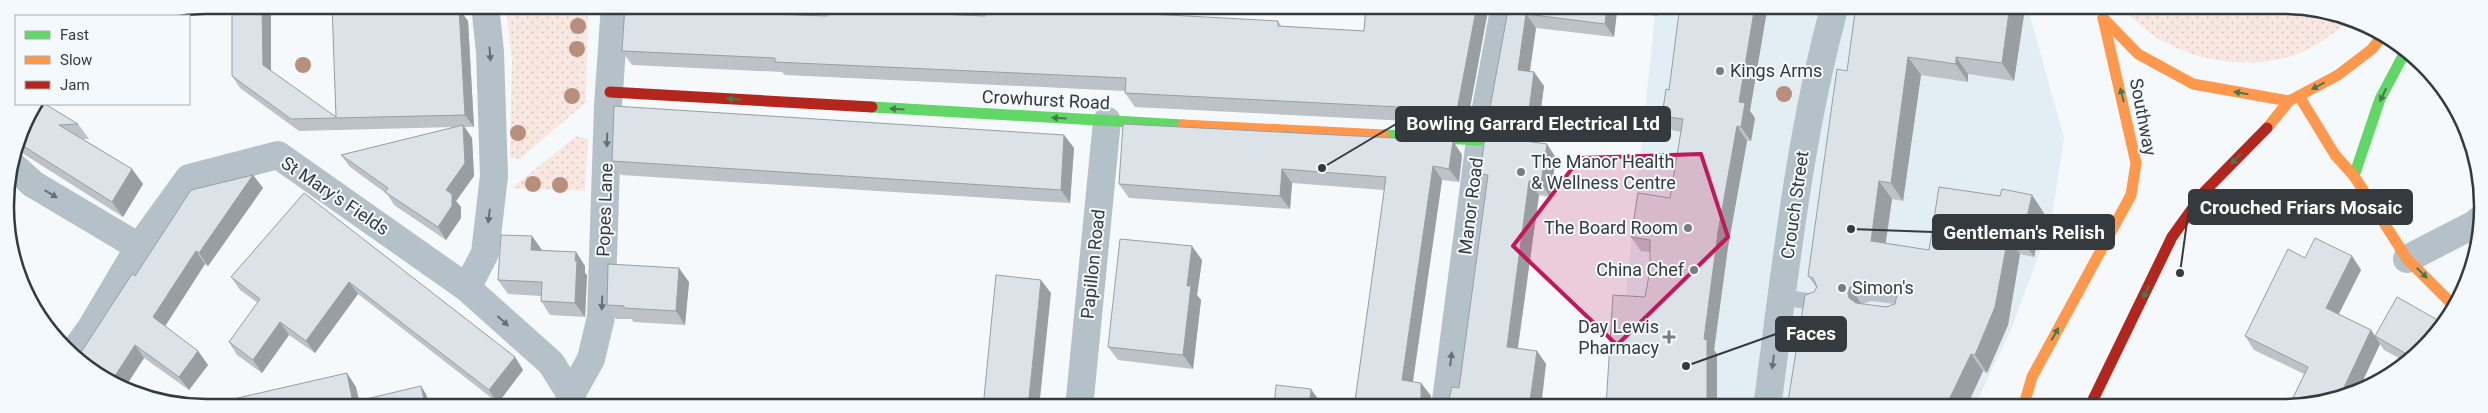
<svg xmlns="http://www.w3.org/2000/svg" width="2488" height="413" font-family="Roboto,sans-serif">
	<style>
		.built { fill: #e3eef4 }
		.grass { fill: url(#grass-dots) }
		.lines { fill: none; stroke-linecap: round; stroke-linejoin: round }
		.lane { stroke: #b5c1c9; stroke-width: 16 }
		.street { stroke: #b5c1c9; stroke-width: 28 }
		.fast { stroke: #63d668; stroke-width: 11 }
		.slow { stroke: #ff974d; stroke-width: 11 }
		.jam { stroke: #b3261e; stroke-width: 11 }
		.tree { fill: #b88f7c }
		.wall { fill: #bcc2c8; fill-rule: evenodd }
		.shaded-wall { fill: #999ea2 }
		.building { fill: #dbe2e8; stroke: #999ea2; fill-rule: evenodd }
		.oneway { fill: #687076 }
		.oneway2 { fill: #47784f }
		.marked { fill: #c2185b; fill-opacity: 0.2; stroke: #c2185b; stroke-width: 4; stroke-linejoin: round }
		.poi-dot { fill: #787d80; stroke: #f4f9fd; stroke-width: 2 }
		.labels { text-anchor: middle; stroke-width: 4; stroke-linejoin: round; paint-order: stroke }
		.poi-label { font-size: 18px; fill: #343a3e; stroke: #f4f9fd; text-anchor: start }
		.street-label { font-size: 18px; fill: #343a3e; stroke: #f4f9fd }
		.rim { fill: none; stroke: #343a3e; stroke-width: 2.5 }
		.leader { fill: none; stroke: #343a3e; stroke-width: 2 }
		.callout-dot { fill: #343a3e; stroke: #f4f9fd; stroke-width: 2 }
		.callout { fill: #343a3e; stroke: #343a3e; stroke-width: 2 }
		.callout-label { font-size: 19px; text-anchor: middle; font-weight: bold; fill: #fff }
	</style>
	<defs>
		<pattern id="grass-dots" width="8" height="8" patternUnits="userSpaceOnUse" patternTransform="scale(1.25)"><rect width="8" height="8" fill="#f9e7e1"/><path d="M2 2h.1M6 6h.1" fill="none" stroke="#d6c7c2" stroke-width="1.8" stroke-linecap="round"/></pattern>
	</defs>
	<rect width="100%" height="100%" fill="#f6f9fb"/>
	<!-- built -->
	<path class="built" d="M1656,5H2027L2064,138L2051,222L2012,327L1974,408H1614Z"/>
	<!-- grass -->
	<g class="grass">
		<path d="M2121,5H2295L2350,20C2329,38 2304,55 2276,60C2221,70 2156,51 2121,5Z"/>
		<path d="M506,6L588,9L586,102L520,159L510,158L512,59Z"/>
		<path d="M576,136L588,139L585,191L512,188Z"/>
	</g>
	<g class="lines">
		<!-- lane -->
		<path class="lane" d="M1782,297L1819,303"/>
		<!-- street -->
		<g class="street">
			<path d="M12,165L33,184L139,247"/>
			<path d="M2407,259L2475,224L2482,218"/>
			<path d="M467,288L485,253L494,176L490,52L485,5"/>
			<path d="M73,353L91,328L139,247L189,178L278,155L467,288L551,363L571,395L573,408"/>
			<path d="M571,395L591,359L601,317L608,106L615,5"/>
			<path d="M1079,408L1107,121"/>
			<path d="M1445,408L1480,140L1505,5"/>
			<path d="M1767,408C1785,272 1799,137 1835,5"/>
		</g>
		<!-- fast -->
		<g class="fast">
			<path d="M872,107L1183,125"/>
			<path d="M1384,135L1480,140"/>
			<path d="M2354,176L2380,99L2405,52"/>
		</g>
		<!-- slow -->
		<g class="slow">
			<path d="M2103,18L2138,54L2193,84L2289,101"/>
			<path d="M2299,96L2335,155L2354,176L2407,259L2454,306"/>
			<path d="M1183,125L1384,135"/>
			<path d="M2267,128L2289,101L2338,75L2372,49L2383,35"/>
			<path d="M2023,408L2032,377L2131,195L2136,163L2103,18"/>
		</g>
		<!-- jam -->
		<g class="jam">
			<path d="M610,92L872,107"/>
			<path d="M2089,408L2172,237L2205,191L2267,128"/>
		</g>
	</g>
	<!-- trees -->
	<g class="tree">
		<circle cx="578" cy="26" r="8"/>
		<circle cx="577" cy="49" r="8"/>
		<circle cx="303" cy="65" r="8"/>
		<circle cx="1784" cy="94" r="8"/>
		<circle cx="572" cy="96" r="8"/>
		<circle cx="518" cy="133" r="8"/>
		<circle cx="533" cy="184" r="8"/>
		<circle cx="560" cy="185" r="8"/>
	</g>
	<!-- wall -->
	<g class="wall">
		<path d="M232,5H263L271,16V71L336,117L332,5H455V9H459L468,21L474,127H465L472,138L474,176L456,201L461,207V218L446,240L394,205L387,194L350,167L341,155L455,127L299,131L240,88L232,76Z"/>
		<path d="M1366,5H1489L1467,124L1135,107L1125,93V91L785,75L782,72L632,65L622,51L781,14L827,16H985L1278,21L1281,26L1364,31Z"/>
		<path d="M1509,5H1658L1657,16L1617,11L1614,37L1536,28L1530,71L1534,72L1544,86L1536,142L1556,158L1550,197L1539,195L1518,348L1537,351L1546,364L1448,403L1459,388L1487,184L1480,174Z"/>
		<path d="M2024,15L2014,81L1968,74V82L1921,75L1903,201L1892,199L1886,243L1929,250L2044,213L2034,257L2020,254L2008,325L1987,373L1983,371L1966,408H1787L1816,287L1808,276L1847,71ZM1871,301L1895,304L1886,307L1863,304Z"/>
		<path d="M1669,90L1750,111L1755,118L1751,141H1747L1728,247L1714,350L1717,354V408H1607L1606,406L1645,297L1650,270V252L1641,251L1631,237L1670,198L1681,132L1672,130L1662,116Z"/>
		<path d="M37,104H108L46,105L78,124L89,139H83L132,169L143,184L123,217L22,153L17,145L20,129Z"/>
		<path d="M1064,135L1074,148L1070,203L621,175L612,161Z"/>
		<path d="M1453,141L1462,155L1459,182L1442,180L1413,382L1421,383L1431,396V408H1359L1355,401L1384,190L1292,183L1290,209L1129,198L1119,184Z"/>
		<path d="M253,175L263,188L208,266L205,264L165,326L198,351L208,365L189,390L144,358L124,389L135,276Z"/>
		<path d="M304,193L515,357L523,370L498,403L358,294L315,353L289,335L262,373L237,355L229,342L258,303L240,290L231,277Z"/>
		<path d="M542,250L576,252L585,266V273L587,275L585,317L550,315L541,301V296L508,294L498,280Z"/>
		<path d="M2352,256L2361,270L2339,314L2371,330L2375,336L2424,349L2406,362L2384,350L2380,344L2358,391L2295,408H2290L2289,406L2304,374L2254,350L2245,336L2305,258Z"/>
		<path d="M1202,260L1197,295L1201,300L1193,369L1118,360L1108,347Z"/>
		<path d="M689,282L685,325L633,322L632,319H616L607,305Z"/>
	</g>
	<!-- shaded-wall -->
	<g class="shaded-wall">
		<path d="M262,5L271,16V77L263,65Z"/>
		<path d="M447,5H455L456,22L447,10Z"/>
		<path d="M771,5H775L781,14L780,28L771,14Z"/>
		<path d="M1477,5H1489L1467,124L1457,110Z"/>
		<path d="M1607,5H1613L1617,11L1614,37L1605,24Z"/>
		<path d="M1649,5H1658L1657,16Z"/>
		<path d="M1755,5H1768L1750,111L1755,118L1751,141L1741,127L1739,102Z"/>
		<path d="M2010,5H2017L2024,15L2014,81L2002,63Z"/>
		<path d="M186,9V16H176V11Z"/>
		<path d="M459,9L468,21L474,127L465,115Z"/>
		<path d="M1526,14L1536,28L1528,83L1518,70Z"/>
		<path d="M1908,57L1921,75L1903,201L1891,183Z"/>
		<path d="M1956,57L1968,74V82L1956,64Z"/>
		<path d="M1534,72L1544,86L1535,154L1525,141Z"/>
		<path d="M463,125L472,138L474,176L456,201L461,207V218L446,240L438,227L446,190Z"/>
		<path d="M1737,126L1747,141L1728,247L1714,350L1717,354V408H1707L1704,339L1718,232Z"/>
		<path d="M1064,135L1074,148L1070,203L1061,190Z"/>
		<path d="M1453,141L1462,155L1459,182L1449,169Z"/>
		<path d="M1547,144L1556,158L1550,197L1541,183Z"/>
		<path d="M1433,166L1442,180L1411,394L1402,380Z"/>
		<path d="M132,169L143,184L123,217L112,202Z"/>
		<path d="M1282,169L1292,183L1290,209L1280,196Z"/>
		<path d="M253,175L263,188L208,266L199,253Z"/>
		<path d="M1529,181L1539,195L1516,360L1507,347Z"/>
		<path d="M1879,181L1892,199L1883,259L1871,241Z"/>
		<path d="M2032,195L2044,213L2034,257L2022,239Z"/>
		<path d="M532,236L542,250L541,264L531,250Z"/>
		<path d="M2008,237L2020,254L2008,325L1987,373L1975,355Z"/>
		<path d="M1192,246L1202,260L1197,295L1201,300L1193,369L1183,355L1187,286Z"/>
		<path d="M196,251L205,264L162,331L153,317Z"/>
		<path d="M576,252L585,266V273L587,275L585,317L575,303Z"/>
		<path d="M2352,256L2361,270L2335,321L2326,308Z"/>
		<path d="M679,268L689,282L685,325L676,311Z"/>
		<path d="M1041,280L1051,293L1039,408H1028Z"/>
		<path d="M349,282L358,294L315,353L306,341Z"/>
		<path d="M1850,287L1862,305L1861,315L1849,298L1848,293Z"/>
		<path d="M280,322L289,335L262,373L253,360Z"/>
		<path d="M2371,330L2380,344L2358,391L2340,396Z"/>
		<path d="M135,345L144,358L124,389L117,387L111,382Z"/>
		<path d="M198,351L208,365L189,390L179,377Z"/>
		<path d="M1537,351L1546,364L1541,408H1529Z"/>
		<path d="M1971,354L1983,371L1966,408H1945Z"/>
		<path d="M515,357L523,370L498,403L489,390Z"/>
		<path d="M347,373L356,387L361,408H354Z"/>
		<path d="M1421,383L1431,396V408H1426L1421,400Z"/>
		<path d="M421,386L426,394L430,408H426Z"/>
		<path d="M1311,389L1321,403L1320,408H1309Z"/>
	</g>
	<!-- building -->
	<g class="building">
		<path d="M232,5H262L263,65L336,117L332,5H447V10L459,9L465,115L291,119L232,76Z"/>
		<path d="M625,5H771V14L827,16L828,9L985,16L986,5L1278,21V26L1364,31L1366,5H1477L1457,110L1125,93L1126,78L775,62V58L622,51Z"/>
		<path d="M1509,5H1607L1605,24L1526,14L1518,70L1534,72L1525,141L1547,144L1541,183L1529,181L1507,347L1537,351L1529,408H1443L1448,403L1452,387L1459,388L1488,175L1480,174L1486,129Z"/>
		<path d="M1680,5H1755L1739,102L1745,103L1741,127L1737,126L1718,232L1704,339L1707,340V408H1655V404L1606,406L1613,295L1645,297L1650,270V240L1631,237L1638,193L1670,198L1683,119L1662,116L1666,89L1669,90Z"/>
		<path d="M1856,5H2010L2002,63L1956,57V64L1908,57L1891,183L1879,181L1871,241L1929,250L1939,187L2000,196L2002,189L2032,195L2022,239L2008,237L1995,307L1975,355L1971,354L1945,408H1787L1805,295L1814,292L1817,287L1813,278L1808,276L1837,69L1847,71ZM1859,284L1890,288L1897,294L1895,304L1886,307L1856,303L1849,298L1848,293L1850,287Z"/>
		<path d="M176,11V16H150Z"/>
		<path d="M37,104H45L78,124L59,125L132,169L112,202L17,142L20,129Z"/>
		<path d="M614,106L1064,135L1061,190L612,161Z"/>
		<path d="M1123,124L1453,141L1449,169L1433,166L1402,380L1421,383V400L1425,406L1428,408H1401L1355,401L1386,177L1282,169L1280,196L1119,184Z"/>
		<path d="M463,125L465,163L446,190L452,194V206L438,227L385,192L388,188L341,155Z"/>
		<path d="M253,175L199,253L196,251L153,317L198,351L179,377L135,345L111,382L78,357L132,274L135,276L191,190Z"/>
		<path d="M304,193L515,357L489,390L349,282L306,341L280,322L253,360L229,342L260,299L231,277Z"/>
		<path d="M501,235L532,236L531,250L576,252L575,261H577L575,303L541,301L542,282L498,280Z"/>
		<path d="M2315,238L2352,256L2326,308L2371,330L2340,396L2293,408L2289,406L2308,367L2245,336L2288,249L2305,258Z"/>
		<path d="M1120,239L1192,246L1187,286H1191L1183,355L1108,347Z"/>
		<path d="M608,264L679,268L676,311L624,308V306L607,305Z"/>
		<path d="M996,275L1041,280L1028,408H983Z"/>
		<path d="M2397,297L2443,323L2424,349L2412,357L2375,336Z"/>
		<path d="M347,373L354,408H194Z"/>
		<path d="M1276,385L1311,389L1309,408H1274Z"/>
		<path d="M421,386L426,408H368L366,399Z"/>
	</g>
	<!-- one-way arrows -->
	<defs><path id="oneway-solid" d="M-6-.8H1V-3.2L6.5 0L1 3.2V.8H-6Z" transform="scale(1.25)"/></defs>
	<g class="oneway">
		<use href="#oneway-solid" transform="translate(490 54) rotate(86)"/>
		<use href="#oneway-solid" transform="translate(607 140) rotate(92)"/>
		<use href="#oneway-solid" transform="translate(51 194) rotate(31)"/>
		<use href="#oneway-solid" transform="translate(489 216) rotate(97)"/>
		<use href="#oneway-solid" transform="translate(602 303) rotate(92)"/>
		<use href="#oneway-solid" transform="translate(503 321) rotate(42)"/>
		<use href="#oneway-solid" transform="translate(1451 359) rotate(-83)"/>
		<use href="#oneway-solid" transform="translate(1773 362) rotate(97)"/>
	</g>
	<g class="oneway2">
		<use href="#oneway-solid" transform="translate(2318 86) rotate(152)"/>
		<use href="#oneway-solid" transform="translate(2241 93) rotate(-170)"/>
		<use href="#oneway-solid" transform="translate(2122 95) rotate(-104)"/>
		<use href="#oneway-solid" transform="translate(2383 95) rotate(115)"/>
		<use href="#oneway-solid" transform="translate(734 99) rotate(-177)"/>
		<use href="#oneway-solid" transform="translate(897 109) rotate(-177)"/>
		<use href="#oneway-solid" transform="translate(1059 118) rotate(-177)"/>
		<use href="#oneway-solid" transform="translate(2236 159) rotate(134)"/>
		<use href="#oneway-solid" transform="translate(2422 273) rotate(45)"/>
		<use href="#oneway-solid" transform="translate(2146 292) rotate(115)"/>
		<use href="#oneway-solid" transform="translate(2055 334) rotate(-61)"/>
	</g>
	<!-- marked area -->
	<path class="marked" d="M1701,154L1728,237L1617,345L1513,246L1580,158Z"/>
	<!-- markers -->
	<g class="poi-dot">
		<circle cx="1720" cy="71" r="5"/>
		<circle cx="1521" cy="172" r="5"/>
		<circle cx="1688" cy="228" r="5"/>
		<circle cx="1694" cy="270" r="5"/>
		<circle cx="1842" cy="288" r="5"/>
		<path d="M1666.5 329.5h5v5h5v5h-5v5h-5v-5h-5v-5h5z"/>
	</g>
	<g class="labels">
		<!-- poi labels -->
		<g class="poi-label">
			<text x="1730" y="77">Kings Arms</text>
			<text x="1531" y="168">The Manor Health<tspan x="1531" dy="21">&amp; Wellness Centre</tspan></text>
			<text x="1678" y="234" text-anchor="end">The Board Room</text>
			<text x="1684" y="276" text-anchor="end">China Chef</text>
			<text x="1852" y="294">Simon's</text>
			<text x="1659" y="333" text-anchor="end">Day Lewis<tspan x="1659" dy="21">Pharmacy</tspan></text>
		</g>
		<!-- street labels -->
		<g class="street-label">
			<text transform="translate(1046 100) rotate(3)" y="6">Crowhurst Road</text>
			<text transform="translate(2143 117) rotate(79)" y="6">Southway</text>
			<text transform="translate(335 196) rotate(34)" y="6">St Mary's Fields</text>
			<text transform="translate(1795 205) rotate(-82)" y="6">Crouch Street</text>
			<text transform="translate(1471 206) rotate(-83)" y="6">Manor Road</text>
			<text transform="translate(605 210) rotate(-88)" y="6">Popes Lane</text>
			<text transform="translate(1093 264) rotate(-84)" y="6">Papillon Road</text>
		</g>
	</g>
	<!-- crop -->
	<path d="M0 0H2488V413H0ZM206 14H2282A192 192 0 0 1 2474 206V207A192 192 0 0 1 2282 399H206A192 192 0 0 1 14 207V206A192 192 0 0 1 206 14Z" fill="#f4f9fd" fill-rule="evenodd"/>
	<path class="rim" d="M206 14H2282A192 192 0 0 1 2474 206V207A192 192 0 0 1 2282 399H206A192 192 0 0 1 14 207V206A192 192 0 0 1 206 14Z"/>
	<!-- callouts -->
	<path class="leader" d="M1322 168L1396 124M2180 273L2189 207M1851 229L1933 232M1686 366L1776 334"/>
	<g class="callout-dot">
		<circle cx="1322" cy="168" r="5"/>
		<circle cx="2180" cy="273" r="5"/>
		<circle cx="1851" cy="229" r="5"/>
		<circle cx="1686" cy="366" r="5"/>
	</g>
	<g class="callout">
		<rect x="1396" y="107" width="274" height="34" rx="5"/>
		<rect x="2189" y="190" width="223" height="34" rx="5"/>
		<rect x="1933" y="215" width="181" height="34" rx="5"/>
		<rect x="1776" y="317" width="70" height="34" rx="5"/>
	</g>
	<g class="callout-label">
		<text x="1533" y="130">Bowling Garrard Electrical Ltd</text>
		<text x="2301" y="214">Crouched Friars Mosaic</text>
		<text x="2024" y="239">Gentleman's Relish</text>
		<text x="1811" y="340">Faces</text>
	</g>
	<!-- legend -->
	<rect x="15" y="15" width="175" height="90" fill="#f4f9fd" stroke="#a7adb1"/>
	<rect x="25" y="31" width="25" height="8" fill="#63d668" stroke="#a7adb1"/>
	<text x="60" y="40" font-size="15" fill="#343a3e">Fast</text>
	<rect x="25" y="56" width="25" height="8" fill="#ff974d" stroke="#a7adb1"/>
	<text x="60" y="65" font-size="15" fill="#343a3e">Slow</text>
	<rect x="25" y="81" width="25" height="8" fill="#b3261e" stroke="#a7adb1"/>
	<text x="60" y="90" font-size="15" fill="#343a3e">Jam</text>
</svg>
